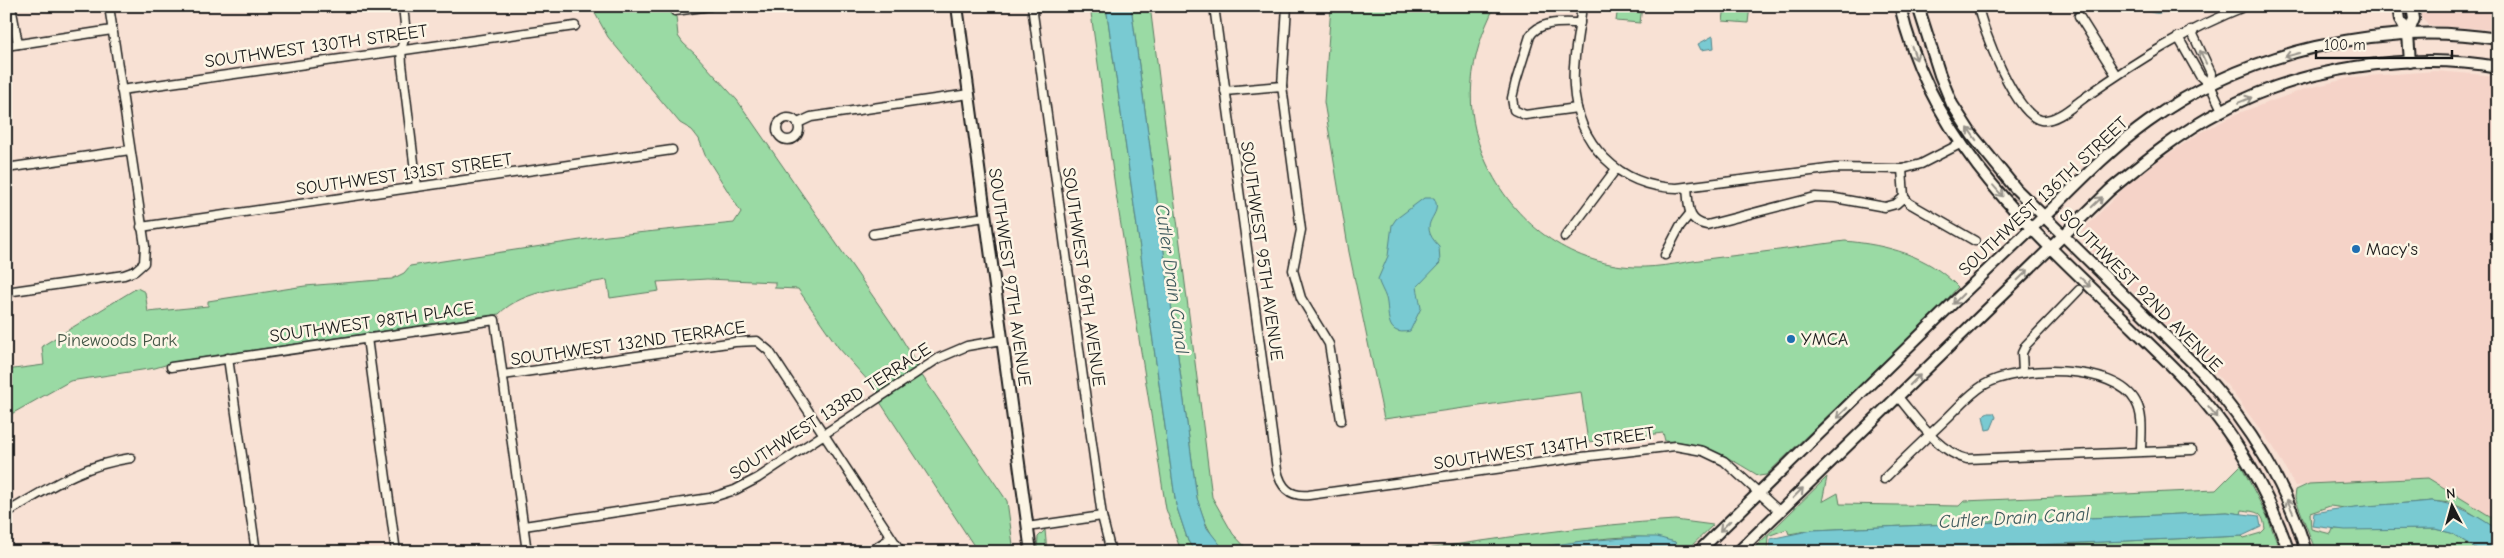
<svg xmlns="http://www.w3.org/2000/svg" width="2504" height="558" font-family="'Comic Neue',sans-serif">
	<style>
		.built { fill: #f5d3c8 }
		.green { fill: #9adaa4; stroke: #5b7b60 }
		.water { fill: #79cad2; stroke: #548489 }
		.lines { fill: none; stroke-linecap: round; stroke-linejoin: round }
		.minor-casing { stroke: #1c1c1c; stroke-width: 11 }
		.tertiary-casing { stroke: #1c1c1c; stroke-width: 14 }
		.minor { stroke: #fcf5e5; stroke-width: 8 }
		.tertiary { stroke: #fcf5e5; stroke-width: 10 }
		.oneway { stroke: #97938b }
		.poi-dot { fill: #1f6fb2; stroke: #fcf5e5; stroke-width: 2 }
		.labels { text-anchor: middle; stroke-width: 5; stroke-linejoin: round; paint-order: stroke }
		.street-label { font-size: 18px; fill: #1c1c1c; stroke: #fcf5e5 }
		.poi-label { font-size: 18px; fill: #1c1c1c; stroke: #fcf5e5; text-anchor: start }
		.park-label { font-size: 18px; fill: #425545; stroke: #fcf5e5 }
		.water-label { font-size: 19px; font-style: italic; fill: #3d595c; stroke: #fcf5e5 }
	</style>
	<rect width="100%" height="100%" fill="#f8e1d4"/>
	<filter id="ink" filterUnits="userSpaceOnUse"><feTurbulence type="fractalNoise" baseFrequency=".02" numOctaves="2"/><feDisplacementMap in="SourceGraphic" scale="10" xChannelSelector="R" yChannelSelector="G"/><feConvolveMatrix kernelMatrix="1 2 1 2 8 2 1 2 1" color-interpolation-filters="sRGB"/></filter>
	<g filter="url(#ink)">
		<!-- built -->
		<g class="built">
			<path d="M2420,6H2498V30L2428,25L2422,19Z"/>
			<path d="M2435,71L2498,76V521L2425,478L2295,486L2274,448L2227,385L2085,244L2082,233L2084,229L2127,185L2162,158L2200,133L2236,114L2305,89L2354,77Z"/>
		</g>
		<!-- green -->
		<g class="green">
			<path d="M591,6H675L678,36L683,43L696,55L737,100L897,331L919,367L878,392L838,347L798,289L775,288V282L707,279L657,282L659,291L610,298L607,280C574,286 523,289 499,314L179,361L155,368L70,381L6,417V370L44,365L42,346L137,288L145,292L148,312L208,306V301L305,286L392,279L404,273L410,266L607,236L734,223L741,212L705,155L699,139L692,130L680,123L608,37Z"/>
			<path d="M1090,6H1106L1176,505L1188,541L1195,552L1181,551L1166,509L1116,194Z"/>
			<path d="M1131,6H1150L1212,497L1233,534L1250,552H1226C1210,537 1203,519 1197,498Z"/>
			<path d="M1331,6H1495C1469,56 1462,110 1486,162C1513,222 1568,264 1635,267C1661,268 1688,261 1714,258C1758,253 1801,247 1845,241C1887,245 1928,255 1958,287L1933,315L1766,475L1759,476C1726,456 1704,442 1665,441L1663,433L1588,442L1581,392L1384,419L1349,252L1324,102Z"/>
			<path d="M1618,6H1642L1640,23L1616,21Z"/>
			<path d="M1725,6H1750L1748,23L1723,21Z"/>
			<path d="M921,374L1007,501L1014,552H978L880,402Z"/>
			<path d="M2241,465L2267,516L2281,552H1869L2242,536L2244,538L2261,533L2265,529C2263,512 2258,512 2242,510L2241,514L2227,512L1813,530L1789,534L1787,529L1768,536L1767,552H1750L1827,477L1822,502L1838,493L1840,504L1959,506L1964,501L2216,490Z"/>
			<path d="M2428,478L2498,521V530L2465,509L2450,503L2432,501L2345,508L2330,506L2310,513L2311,529L2331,534L2333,529H2435L2451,533L2482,552H2316L2295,497L2296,490L2309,484Z"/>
			<path d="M1675,520L1713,525L1685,552H1678L1675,542C1625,528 1560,547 1509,552C1475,555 1440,552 1406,552C1495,539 1585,525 1675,520Z"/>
			<path d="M1045,530L1047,552H1037L1038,537Z"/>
		</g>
		<!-- water -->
		<g class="water">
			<path d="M1106,6H1131L1197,498L1207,528L1226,552H1195L1188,541L1176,505Z"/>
			<path d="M2141,6H2175C2165,15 2151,16 2141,6Z"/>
			<path d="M1713,36L1714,48L1701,50L1698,44Z"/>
			<path d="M1424,198H1434C1445,217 1414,221 1439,246L1440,263L1417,287L1421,308L1410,331C1384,337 1390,313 1386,298C1384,292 1380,286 1378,279L1388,256L1392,225L1396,219Z"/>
			<path d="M1988,413H1994L1996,417L1991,429L1986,430L1983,416Z"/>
			<path d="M2432,501C2458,504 2476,515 2498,530V552H2482L2451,533L2435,529L2345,530L2312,526L2314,513C2353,505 2392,505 2432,501Z"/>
			<path d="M2227,512L2259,516L2261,527L2242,536L1869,552H1781L1770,549V539L1813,530Z"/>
			<path d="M1639,537H1657L1675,542L1678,552H1508L1582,541Z"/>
		</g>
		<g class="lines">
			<defs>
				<g id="minor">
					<path d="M11,6L18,44"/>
					<path d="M403,6L406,34L401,49L402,64L417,187"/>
					<path d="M1032,6L1102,516L1111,552"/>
					<path d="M1214,6L1277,470C1281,488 1290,497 1309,495L1582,457L1675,446L1703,451L1724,461L1780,512"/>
					<path d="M1287,6L1282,86L1301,230L1293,270L1301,298L1329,344L1341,420"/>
					<path d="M1582,6C1579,32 1572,60 1574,86C1577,144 1619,187 1677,188L1835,168L1902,169L1921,164L1960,144"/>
					<path d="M1978,6C1982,29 2016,116 2041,120C2057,122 2075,104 2087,96C2138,60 2188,29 2246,6"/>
					<path d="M675,11L710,6"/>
					<path d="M2079,16L2116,75"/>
					<path d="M2191,30L2211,73L2210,85L2222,110"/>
					<path d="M2178,37L2200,76L2210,85"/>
					<path d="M6,46L112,30"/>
					<path d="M121,90L575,26"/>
					<path d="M1225,91L1282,86"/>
					<path d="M1577,108L1525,115L1514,110L1512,98L1516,81L1530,36C1540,20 1563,23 1580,23"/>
					<circle cx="788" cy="129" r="11"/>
					<path d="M798,123L811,117L969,94"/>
					<path d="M6,168L130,150"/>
					<path d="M1902,169L1904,197L1909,203L1975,241"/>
					<path d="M1687,187C1689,205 1686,222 1707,225L1815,197L1835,198L1885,207L1896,204L1904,197"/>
					<path d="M141,227L672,150"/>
					<path d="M873,234L985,217"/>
					<path d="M1565,237L1616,169"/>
					<path d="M1665,255L1680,226L1689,215"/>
					<path d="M6,292L124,275L135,271L144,263L145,246L109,6"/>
					<path d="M367,338L396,552"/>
					<path d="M228,358L256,552"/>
					<path d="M171,367L495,320L527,552"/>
					<path d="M2023,372L2022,353L2026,345L2079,290"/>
					<path d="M503,375L735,342L757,341L769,351L901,552"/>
					<path d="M1898,397C1916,418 1938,452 1967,459L2192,450"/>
					<path d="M1884,479C1904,459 1924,440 1944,421C1957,409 1969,394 1984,385C2016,365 2115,363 2136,402C2144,416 2141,435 2141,450"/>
					<path d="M6,513C49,488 81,465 131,458"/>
					<path d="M524,526L710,498L735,490L758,478L939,358L967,346L1002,340"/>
					<path d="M1027,527L1102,516"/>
					<path d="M869,552L891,538"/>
				</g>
				<g id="tertiary">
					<path d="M957,6L1031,552"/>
					<path d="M1900,6C1932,147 2035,232 2133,328C2157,352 2183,375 2204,401C2242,446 2270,497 2289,552"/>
					<path d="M1918,6L1940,75L1952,104L1972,135L2016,189L2202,372C2248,425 2287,483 2306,552"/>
					<path d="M2398,6L2400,20L2408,34"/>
					<path d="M2410,62L2408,34L2414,19L2412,6"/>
					<path d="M1698,552C1781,471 1864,390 1947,309C1982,275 2017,242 2052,209C2082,179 2113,147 2148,122C2245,52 2379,20 2498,39"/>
					<path d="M1738,552L2110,190C2145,161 2180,132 2221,111C2299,68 2410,51 2498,67"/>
				</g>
			</defs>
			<!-- minor casing -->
			<use href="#minor" class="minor-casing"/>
			<!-- tertiary casing -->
			<use href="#tertiary" class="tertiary-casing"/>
			<!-- minor -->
			<use href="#minor" class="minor"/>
			<!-- tertiary -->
			<use href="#tertiary" class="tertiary"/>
		</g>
		<!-- one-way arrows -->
		<defs><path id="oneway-shaft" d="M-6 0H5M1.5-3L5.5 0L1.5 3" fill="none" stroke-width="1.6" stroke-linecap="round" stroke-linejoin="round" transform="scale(1.25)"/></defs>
		<g class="oneway">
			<use href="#oneway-shaft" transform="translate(1914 53) rotate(70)"/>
			<use href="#oneway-shaft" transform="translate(2292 55) rotate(165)"/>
			<use href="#oneway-shaft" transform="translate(2203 57) rotate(-115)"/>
			<use href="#oneway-shaft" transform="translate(2245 100) rotate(-22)"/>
			<use href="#oneway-shaft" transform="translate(1972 134) rotate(-125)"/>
			<use href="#oneway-shaft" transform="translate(1998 191) rotate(49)"/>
			<use href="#oneway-shaft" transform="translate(2097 202) rotate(-44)"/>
			<use href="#oneway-shaft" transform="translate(2023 275) rotate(-44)"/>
			<use href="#oneway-shaft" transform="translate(2085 282) rotate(44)"/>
			<use href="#oneway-shaft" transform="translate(1958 299) rotate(135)"/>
			<use href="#oneway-shaft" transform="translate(1915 380) rotate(-45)"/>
			<use href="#oneway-shaft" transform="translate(2213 412) rotate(51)"/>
			<use href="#oneway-shaft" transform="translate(1842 413) rotate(135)"/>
			<use href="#oneway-shaft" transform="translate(1798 493) rotate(-45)"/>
			<use href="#oneway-shaft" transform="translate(2290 506) rotate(-114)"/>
			<use href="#oneway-shaft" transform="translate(1725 526) rotate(136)"/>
		</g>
	</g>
	<!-- markers -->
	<g class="poi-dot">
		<circle cx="2356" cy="249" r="5"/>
		<circle cx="1791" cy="339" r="5"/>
	</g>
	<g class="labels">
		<!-- street labels -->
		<g class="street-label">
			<text transform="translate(316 46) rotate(-8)" y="6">SOUTHWEST 130TH STREET</text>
			<text transform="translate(404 174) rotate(-8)" y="6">SOUTHWEST 131ST STREET</text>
			<text transform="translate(2043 196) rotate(-43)" y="6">SOUTHWEST 136TH STREET</text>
			<text transform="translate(1262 251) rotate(82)" y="6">SOUTHWEST 95TH AVENUE</text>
			<text transform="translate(1010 277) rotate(82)" y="6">SOUTHWEST 97TH AVENUE</text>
			<text transform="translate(1084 277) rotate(82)" y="6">SOUTHWEST 96TH AVENUE</text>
			<text transform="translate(2141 290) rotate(45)" y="6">SOUTHWEST 92ND AVENUE</text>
			<text transform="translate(372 322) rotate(-8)" y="6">SOUTHWEST 98TH PLACE</text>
			<text transform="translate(628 343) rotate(-8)" y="6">SOUTHWEST 132ND TERRACE</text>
			<text transform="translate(830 411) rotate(-33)" y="6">SOUTHWEST 133RD TERRACE</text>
			<text transform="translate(1544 448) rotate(-8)" y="6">SOUTHWEST 134TH STREET</text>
		</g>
		<!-- poi labels -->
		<g class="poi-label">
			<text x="2366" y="255">Macy's</text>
			<text x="1801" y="345">YMCA</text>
		</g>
		<!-- park labels -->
		<g class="park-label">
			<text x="117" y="346">Pinewoods Park</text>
		</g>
		<!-- water labels -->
		<g class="water-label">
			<text transform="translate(1173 279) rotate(82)" y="7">Cutler Drain Canal</text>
			<text transform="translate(2014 517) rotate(-3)" y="7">Cutler Drain Canal</text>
		</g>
	</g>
	<!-- margin -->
	<rect width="2504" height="558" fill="none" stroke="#fcf5e5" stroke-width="25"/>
	<rect x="12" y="12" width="2479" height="533" fill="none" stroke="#1c1c1c" stroke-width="2" filter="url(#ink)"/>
	<!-- north arrow -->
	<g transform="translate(2452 506) rotate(354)" stroke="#fcf5e5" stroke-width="4" paint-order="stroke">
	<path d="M0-4L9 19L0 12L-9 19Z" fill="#1c1c1c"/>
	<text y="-8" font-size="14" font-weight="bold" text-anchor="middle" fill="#1c1c1c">N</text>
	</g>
	<!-- scale -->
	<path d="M2316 50v8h136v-8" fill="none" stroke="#1c1c1c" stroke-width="2.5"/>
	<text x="2324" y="50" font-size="15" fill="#1c1c1c" stroke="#fcf5e5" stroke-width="4" paint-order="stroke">100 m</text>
</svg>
